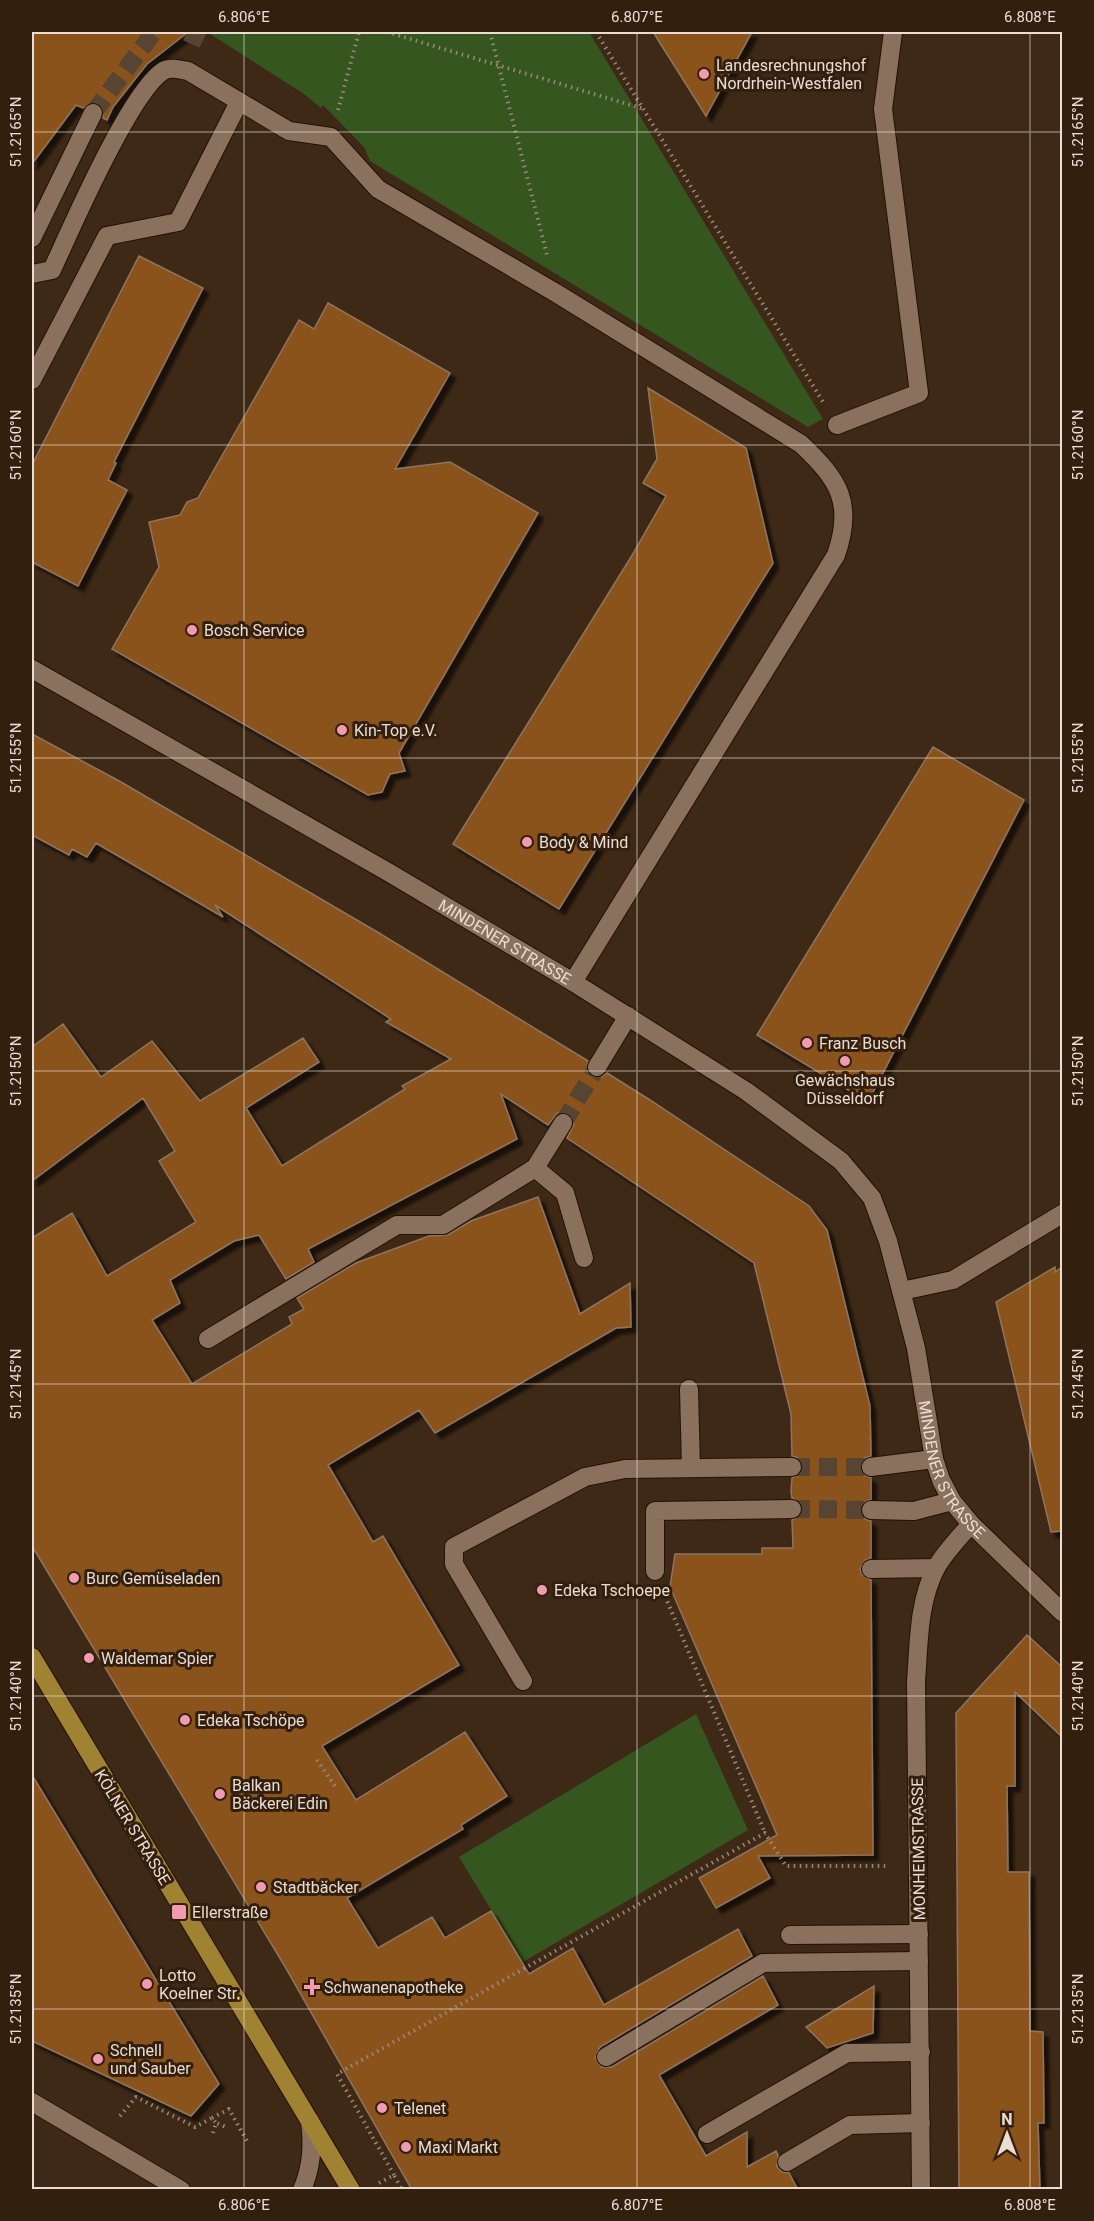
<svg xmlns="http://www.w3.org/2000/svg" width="1094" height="2221" font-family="Roboto,sans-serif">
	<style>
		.green { fill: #35561e }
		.building { fill: #8b521a; stroke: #8d7561; stroke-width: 1.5; filter: url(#shadow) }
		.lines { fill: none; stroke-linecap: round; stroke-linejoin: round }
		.minor-tunnel { stroke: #584433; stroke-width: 18; stroke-dasharray: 18 9; stroke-linecap: butt }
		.minor-casing { stroke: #241102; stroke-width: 20 }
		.major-casing { stroke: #241102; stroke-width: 20 }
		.path { stroke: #9a897b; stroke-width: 4; stroke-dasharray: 1.5 4.5; stroke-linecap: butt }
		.minor { stroke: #8a715e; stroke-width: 18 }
		.major { stroke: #a08233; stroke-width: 18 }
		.ticks { fill: none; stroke: #ebddd3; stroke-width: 1.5; stroke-opacity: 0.45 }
		.poi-dot { fill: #f19ab2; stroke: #331f0e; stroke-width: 2 }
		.labels { text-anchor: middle; stroke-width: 6; stroke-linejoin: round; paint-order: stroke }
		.poi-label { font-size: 16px; fill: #ebddd3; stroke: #331f0e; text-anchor: start }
		.street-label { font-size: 16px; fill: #ebddd3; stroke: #331f0e }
		.neatline { fill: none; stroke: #ebddd3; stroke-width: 2 }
		.ticks-label { font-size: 15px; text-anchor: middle; fill: #ebddd3 }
	</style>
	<defs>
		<filter id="shadow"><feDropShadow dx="5.5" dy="5.5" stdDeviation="1.5" flood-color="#0009"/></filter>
	</defs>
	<rect width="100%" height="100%" fill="#3e2917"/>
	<!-- green -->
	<g class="green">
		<path d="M211,32H589L823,419L808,427L370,161L364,147L323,105L321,108L304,94L210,34Z"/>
		<path d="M696,1714L748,1830L523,1962L459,1857Z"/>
	</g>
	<!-- building -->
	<g class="building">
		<path d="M32,32H188L147,64L113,107L107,120L103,118L104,112L98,103L92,102L83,108L76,105L32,164Z"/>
		<path d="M653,32H752L706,116Z"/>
		<path d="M139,256L203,288L114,462L116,463L108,480L127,490L78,586L32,562V465Z"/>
		<path d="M328,303L450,373L395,469L450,462L538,513L399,753L405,771L390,774L382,792L368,795L112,649L159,567L149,522L180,515L187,502L198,498L299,320L314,329Z"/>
		<path d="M648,388L746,448L773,563L559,909L453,844L631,557L666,496L643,483L657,459Z"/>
		<path d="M32,734L121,782L379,933L588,1061L587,1072L592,1077H602L607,1073L650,1100L809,1206L827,1230L870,1406L871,1456L864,1458L860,1468L862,1474L871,1478V1499L862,1504L860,1510L865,1519L871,1521V1558L865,1560L860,1569L862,1575L871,1580L873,1855L758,1856L770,1878L716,1908L699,1878L777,1835L670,1587L675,1554H762V1548H793L792,1520L802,1514V1504L792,1498L791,1491L792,1478L801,1473L803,1466L798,1458L792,1456L791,1414L754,1263L567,1138L574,1124L569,1114L557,1113L548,1125L501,1094L517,1139L308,1249L314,1262L286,1279L259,1235L234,1241L170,1280L180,1303L152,1320L192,1384L292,1324L289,1317L304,1309L297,1298L356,1263L429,1236L448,1235L471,1221L538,1197L580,1314L630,1283L631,1327L616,1328L435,1433L419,1410L328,1465L373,1542L383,1536L459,1665L322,1746L356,1800L465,1732L507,1796L461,1825L463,1829L347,1898L378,1948L432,1917L445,1938L491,1911L529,1974L573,1948L604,2005L738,1929L752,1956L600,2047L595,2058L601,2067H612L763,1976L778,2005L659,2075L706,2156L747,2132V2167L776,2151L778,2155L777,2167L782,2172L789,2173L798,2190H412L284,1965L32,1546V1238L72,1213L107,1276L196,1222L159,1161L175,1151L143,1098L32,1181V1047L63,1024L101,1077L152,1041L200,1101L303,1038L319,1062L246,1108L282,1166L405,1089L402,1086L451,1059L386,1022L391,1019L215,905L223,917L96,843L87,857L72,849L69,855L32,835Z"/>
		<path d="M933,747L1024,800L868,1102L757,1035Z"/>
		<path d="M1055,1267V1272L1062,1267V1531L1051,1532L996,1302Z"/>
		<path d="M1027,1635L1062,1667V1737L1015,1692V1786H1007L1008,1872H1029L1030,2031L1043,2032L1044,2123H1038L1040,2190H959L956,1713Z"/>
		<path d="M32,1775L219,2084L191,2116L32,2041Z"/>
		<path d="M874,1986L873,2033L827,2048L806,2027Z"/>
	</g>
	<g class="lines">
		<!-- minor-tunnel -->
		<g class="minor-tunnel">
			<path d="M187,32L206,41"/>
			<path d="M93,113L154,32"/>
			<path d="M563,1123L597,1067"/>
			<path d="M792,1467H871"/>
			<path d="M792,1509L871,1510"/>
		</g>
		<defs>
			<g id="minor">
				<path d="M32,238L93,113"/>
				<path d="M32,274L52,270C70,231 132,87 165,70C172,67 181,70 188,71L289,131L331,137L378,189L556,293L801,444C839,480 854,503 836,555L573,982"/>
				<path d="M32,380L107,236L178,222L239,102"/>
				<path d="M837,425L919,393L883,109L893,32"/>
				<path id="s1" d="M32,669L388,872L573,982L746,1091L841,1161L872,1198L888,1241L916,1348L934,1459L941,1480L952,1501L971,1524L1062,1612"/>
				<path d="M597,1067L628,1016"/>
				<path d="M535,1168L565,1193L584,1258"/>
				<path d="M902,1291L953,1280L1062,1214"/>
				<path d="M208,1339L397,1225H443L535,1168L563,1123"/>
				<path d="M689,1389L691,1468"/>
				<path d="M871,1467L934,1459"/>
				<path d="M871,1510L914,1511L952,1501"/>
				<path d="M871,1569L936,1568"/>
				<path d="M655,1571V1511L792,1509"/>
				<path d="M523,1681L454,1564V1547L585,1477L625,1469L792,1467"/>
				<path d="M790,1935L919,1934"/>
				<path d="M606,2057L763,1963L919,1961"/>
				<path d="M32,2102L181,2190"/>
				<path d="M707,2134L847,2053L921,2052"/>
				<path d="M787,2162L850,2125L921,2123"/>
				<path d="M302,2190C312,2166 313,2146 310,2121"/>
				<path d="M921,2190L916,1681C919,1644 918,1602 936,1568C945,1552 959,1538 971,1524"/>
			</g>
			<path id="major" d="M32,1657L351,2190"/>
		</defs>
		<!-- minor casing -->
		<use href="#minor" class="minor-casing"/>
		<!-- major casing -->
		<use href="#major" class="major-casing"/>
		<!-- path -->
		<g class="path">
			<path d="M387,32L644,109"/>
			<path d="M490,32L547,255"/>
			<path d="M596,32L823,402"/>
			<path d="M338,110L359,32"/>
			<path d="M665,1596L765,1833"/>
			<path d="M317,1760L337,1789"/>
			<path d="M120,2116L136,2097L195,2127L212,2118L216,2123"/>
			<path d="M212,2118L229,2109L247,2141"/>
			<path d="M213,2133L216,2123L226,2127"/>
			<path d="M394,2175L337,2074L765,1833L786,1866H889"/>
			<path d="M379,2183L394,2175L402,2190"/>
		</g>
		<!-- minor -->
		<use href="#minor" class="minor"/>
		<!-- major -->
		<use href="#major" class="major"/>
	</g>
	<!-- ticks -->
	<path class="ticks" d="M244,32V2190M637,32V2190M1030,32V2190M32,132H1062M32,445H1062M32,758H1062M32,1071H1062M32,1384H1062M32,1696H1062M32,2009H1062"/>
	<!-- markers -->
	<g class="poi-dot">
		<circle cx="704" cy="74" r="6"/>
		<circle cx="192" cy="630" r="6"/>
		<circle cx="342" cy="730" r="6"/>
		<circle cx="527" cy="842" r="6"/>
		<circle cx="807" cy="1043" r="6"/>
		<circle cx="845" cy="1061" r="6"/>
		<circle cx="74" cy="1578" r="6"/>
		<circle cx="542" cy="1590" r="6"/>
		<circle cx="89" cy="1658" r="6"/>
		<circle cx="185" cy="1720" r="6"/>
		<circle cx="220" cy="1794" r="6"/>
		<circle cx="261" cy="1887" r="6"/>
		<rect x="171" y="1904" width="16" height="16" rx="3"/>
		<circle cx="147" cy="1984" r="6"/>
		<path d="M309 1978h6v6h6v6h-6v6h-6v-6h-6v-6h6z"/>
		<circle cx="98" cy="2059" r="6"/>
		<circle cx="382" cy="2108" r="6"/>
		<circle cx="406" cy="2147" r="6"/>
	</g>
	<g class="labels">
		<!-- poi labels -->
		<g class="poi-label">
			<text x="716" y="71">Landesrechnungshof<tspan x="716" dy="18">Nordrhein-Westfalen</tspan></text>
			<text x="204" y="636">Bosch Service</text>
			<text x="354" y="736">Kin-Top e.V.</text>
			<text x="539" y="848">Body &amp; Mind</text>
			<text x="819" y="1049">Franz Busch</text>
			<text x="845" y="1086" text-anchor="middle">Gewächshaus<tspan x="845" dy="18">Düsseldorf</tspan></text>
			<text x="86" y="1584">Burc Gemüseladen</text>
			<text x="554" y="1596">Edeka Tschoepe</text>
			<text x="101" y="1664">Waldemar Spier</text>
			<text x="197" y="1726">Edeka Tschöpe</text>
			<text x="232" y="1791">Balkan<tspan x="232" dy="18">Bäckerei Edin</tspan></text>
			<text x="273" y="1893">Stadtbäcker</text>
			<text x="192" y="1918">Ellerstraße</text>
			<text x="159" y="1981">Lotto<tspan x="159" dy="18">Koelner Str.</tspan></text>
			<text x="324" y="1993">Schwanenapotheke</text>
			<text x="110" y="2056">Schnell<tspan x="110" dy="18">und Sauber</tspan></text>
			<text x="394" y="2114">Telenet</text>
			<text x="418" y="2153">Maxi Markt</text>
		</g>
		<!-- street labels -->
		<g class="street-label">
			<text dy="6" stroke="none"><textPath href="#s1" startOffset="546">MINDENER STRASSE</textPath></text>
			<text dy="6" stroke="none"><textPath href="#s1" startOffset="1281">MINDENER STRASSE</textPath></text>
			<text transform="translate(133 1827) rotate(59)" y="6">KÖLNER STRASSE</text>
			<text transform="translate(918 1849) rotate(-91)" y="6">MONHEIMSTRASSE</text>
		</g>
	</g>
	<!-- border -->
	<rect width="1094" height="2221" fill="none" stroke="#331f0e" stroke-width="66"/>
	<!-- north arrow -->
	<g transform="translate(1007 2134)" stroke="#331f0e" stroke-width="4.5" paint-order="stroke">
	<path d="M0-4.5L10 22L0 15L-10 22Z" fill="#ebddd3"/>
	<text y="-9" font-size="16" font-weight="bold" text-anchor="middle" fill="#ebddd3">N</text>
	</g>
	<rect x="33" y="33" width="1028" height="2155" class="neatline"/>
	<g class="ticks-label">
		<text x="244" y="22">6.806°E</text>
		<text x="637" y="22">6.807°E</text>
		<text x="1030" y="22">6.808°E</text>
		<text transform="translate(16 132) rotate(-90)" y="5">51.2165°N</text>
		<text transform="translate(1078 132) rotate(-90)" y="5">51.2165°N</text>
		<text transform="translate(16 445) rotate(-90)" y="5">51.2160°N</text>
		<text transform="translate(1078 445) rotate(-90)" y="5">51.2160°N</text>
		<text transform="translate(16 758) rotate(-90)" y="5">51.2155°N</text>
		<text transform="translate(1078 758) rotate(-90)" y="5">51.2155°N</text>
		<text transform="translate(16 1071) rotate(-90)" y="5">51.2150°N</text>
		<text transform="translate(1078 1071) rotate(-90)" y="5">51.2150°N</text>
		<text transform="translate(16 1384) rotate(-90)" y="5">51.2145°N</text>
		<text transform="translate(1078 1384) rotate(-90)" y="5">51.2145°N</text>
		<text transform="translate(16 1696) rotate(-90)" y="5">51.2140°N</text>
		<text transform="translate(1078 1696) rotate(-90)" y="5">51.2140°N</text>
		<text transform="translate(16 2009) rotate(-90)" y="5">51.2135°N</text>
		<text transform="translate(1078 2009) rotate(-90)" y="5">51.2135°N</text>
		<text x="244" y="2210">6.806°E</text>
		<text x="637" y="2210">6.807°E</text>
		<text x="1030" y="2210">6.808°E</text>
	</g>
</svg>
